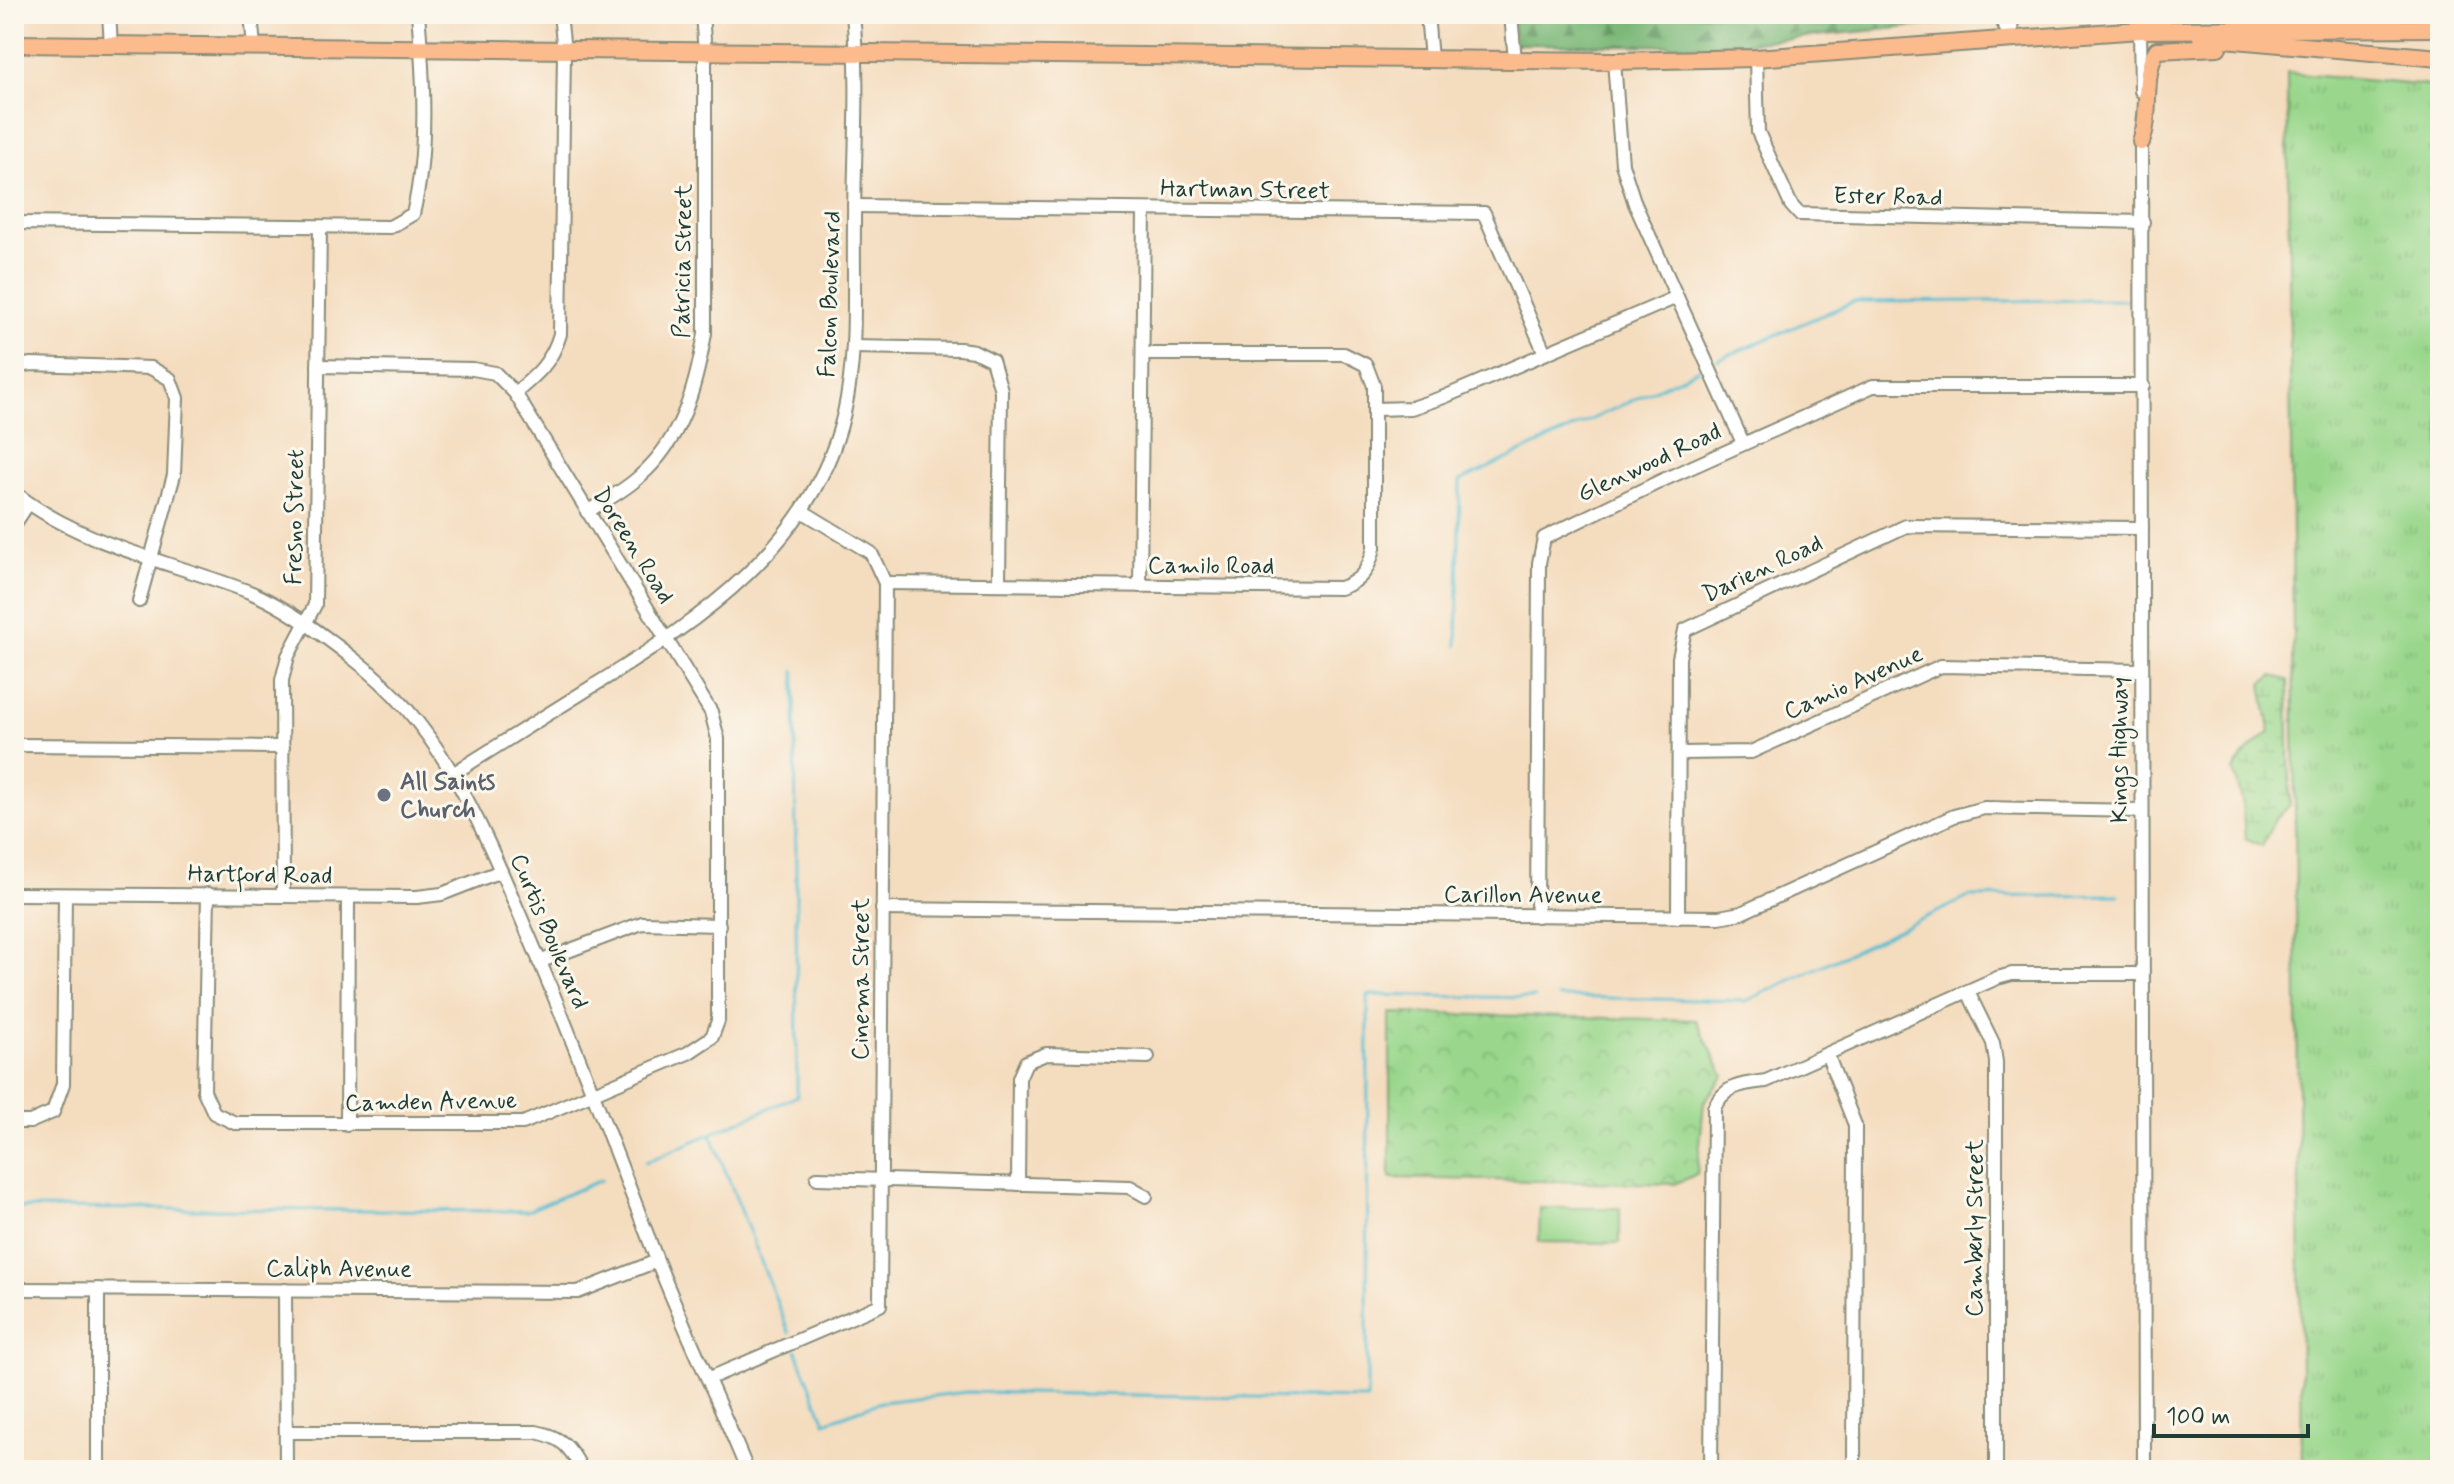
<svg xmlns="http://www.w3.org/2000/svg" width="2454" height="1484" font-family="Mynerve,sans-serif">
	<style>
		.grass { fill: url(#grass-tufts); stroke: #5c8a60; stroke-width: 2 }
		.forest { fill: url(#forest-firs); stroke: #4d7a56; stroke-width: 2 }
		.wetland { fill: url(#wetland-marsh); stroke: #5c8a60; stroke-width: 2 }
		.park { fill: url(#park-crowns); stroke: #5c8a60; stroke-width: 2 }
		.pitch { fill: #9ad78c; stroke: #5c8a60; stroke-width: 2 }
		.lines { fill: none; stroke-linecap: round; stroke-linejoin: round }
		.stream { stroke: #53bcd0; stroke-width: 3 }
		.minor-casing { stroke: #8a8c79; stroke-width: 16 }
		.major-casing { stroke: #8a8c79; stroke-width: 20 }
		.minor { stroke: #fff; stroke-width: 12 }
		.major { stroke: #fbbb8d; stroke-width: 16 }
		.worship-dot { fill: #6b7280; stroke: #fbf7ec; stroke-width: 3 }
		.labels { text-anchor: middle; stroke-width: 6; stroke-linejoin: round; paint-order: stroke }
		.street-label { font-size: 24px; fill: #1f3d34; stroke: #fbf7ec }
		.worship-label { font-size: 24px; font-weight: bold; fill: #5b616d; stroke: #fbf7ec; text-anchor: start }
	</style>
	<defs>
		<pattern id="grass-tufts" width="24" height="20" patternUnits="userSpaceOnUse" patternTransform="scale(2)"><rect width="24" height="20" fill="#9ad78c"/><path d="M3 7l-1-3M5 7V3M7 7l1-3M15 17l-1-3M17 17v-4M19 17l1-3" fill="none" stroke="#84b979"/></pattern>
		<pattern id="forest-firs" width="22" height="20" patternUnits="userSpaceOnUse" patternTransform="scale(2)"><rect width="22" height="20" fill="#7bb878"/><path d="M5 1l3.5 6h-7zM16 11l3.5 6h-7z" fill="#649763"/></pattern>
		<pattern id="wetland-marsh" width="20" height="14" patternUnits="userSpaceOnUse" patternTransform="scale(2)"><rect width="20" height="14" fill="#9ad78c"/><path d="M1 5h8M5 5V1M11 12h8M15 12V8" fill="none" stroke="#84b979"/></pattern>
		<pattern id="park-crowns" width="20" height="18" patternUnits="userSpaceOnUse" patternTransform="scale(2)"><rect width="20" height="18" fill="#9ad78c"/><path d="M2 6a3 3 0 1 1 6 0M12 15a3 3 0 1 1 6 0" fill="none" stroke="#84b979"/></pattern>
	</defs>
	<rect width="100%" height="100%" fill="#fbf7ec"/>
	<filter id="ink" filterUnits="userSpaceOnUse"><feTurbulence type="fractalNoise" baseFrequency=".0125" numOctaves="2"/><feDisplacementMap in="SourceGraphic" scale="16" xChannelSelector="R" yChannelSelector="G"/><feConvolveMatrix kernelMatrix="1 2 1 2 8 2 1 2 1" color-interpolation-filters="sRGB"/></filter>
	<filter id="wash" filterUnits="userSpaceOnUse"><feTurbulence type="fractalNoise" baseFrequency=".006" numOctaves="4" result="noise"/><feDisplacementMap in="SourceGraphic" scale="32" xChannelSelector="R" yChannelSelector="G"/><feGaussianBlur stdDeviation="1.8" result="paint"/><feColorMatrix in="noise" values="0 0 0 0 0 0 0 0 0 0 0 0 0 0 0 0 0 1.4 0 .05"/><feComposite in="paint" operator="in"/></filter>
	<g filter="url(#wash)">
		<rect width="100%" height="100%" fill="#f4dcbe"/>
		<!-- grass -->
		<path class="grass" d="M2287,73L2440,87V1470H2302Z"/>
		<!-- forest -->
		<path class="forest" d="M1513,14H1980V20L1712,46L1515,44Z"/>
		<!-- wetland -->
		<path class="wetland" d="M2273,676L2288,680L2290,805L2274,821L2262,846L2245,838L2242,800L2234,771L2242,757L2270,731L2262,684Z"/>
		<!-- park -->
		<path class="park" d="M1390,1013L1696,1020L1724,1076L1704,1102L1697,1174L1675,1184L1390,1178Z"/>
		<!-- pitch -->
		<path class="pitch" d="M1540,1208H1620V1243L1539,1242Z"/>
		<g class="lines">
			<!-- stream -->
			<g class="stream">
				<path d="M1717,360L1853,302L2128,300"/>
				<path d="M1457,646L1460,481L1699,369"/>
				<path d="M1558,997L1746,1001L1969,897L2118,895"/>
				<path d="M711,1134L789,1333"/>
				<path d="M646,1162L797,1096L795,671"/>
				<path d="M14,1208L527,1211L601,1180"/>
				<path d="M796,1350L825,1422L881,1402L967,1392L1367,1399L1368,995L1535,998"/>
			</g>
		</g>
	</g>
	<g filter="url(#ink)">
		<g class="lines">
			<defs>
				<g id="minor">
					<path d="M109,14L111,45"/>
					<path d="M251,14L254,47"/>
					<path d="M1427,14L1431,59"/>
					<path d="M1511,14L1515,61"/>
					<path d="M1999,14L2010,37"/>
					<path d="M2140,30L2141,91"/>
					<path d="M2010,37L2013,14"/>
					<path d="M1756,58L1758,132L1791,205L1799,214L2143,222"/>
					<path d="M1614,61L1622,164L1635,204L1743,443"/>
					<path d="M2141,133L2144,1470"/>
					<path d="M854,206L1484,213L1544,351"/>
					<path d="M14,223L390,227L413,214C428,152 424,78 418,14"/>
					<path d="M853,347L960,349L974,351L992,360L1001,390L999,583"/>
					<path d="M14,367L31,364L151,368L170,379L177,398L174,475L139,601"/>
					<path d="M515,393C537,375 552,362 560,334L564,51L560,14"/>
					<path d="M1374,409L1411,408L1444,397L1677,297"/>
					<path d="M14,492C81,546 174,562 252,593C288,608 325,636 355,660C446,729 485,835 529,936C574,1041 614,1148 655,1255C683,1328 718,1398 747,1470"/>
					<path d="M587,512C604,501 624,491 639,477C682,440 696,387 705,333V53L702,14"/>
					<path d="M14,525L28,504"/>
					<path d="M885,583L1340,588C1362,581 1369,569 1374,548V386L1366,365L1344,354H1143"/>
					<path d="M1140,586L1144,210"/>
					<path d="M14,745L283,747"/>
					<path d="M1681,753L1751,752L1941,666L2141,670"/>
					<path d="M454,773C500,744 547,715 593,686C700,620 814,544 844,413C858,353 853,288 854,226C854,156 860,84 853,14"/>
					<path d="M14,894L417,897L442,894L501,871"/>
					<path d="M208,894L204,1091L214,1113L235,1123H523L688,1053L712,1037L718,1021V739L711,712L515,393L495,373L473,369L318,366"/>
					<path d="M283,895L282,680L288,656L315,605L320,228"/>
					<path d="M882,909L1719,917L1741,913L1954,816L1984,808L2141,811"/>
					<path d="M1537,916L1539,563L1544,538L1663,480L1873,386H2143"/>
					<path d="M1678,917L1679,658L1685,630L1906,526L2142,528"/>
					<path d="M539,962L642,923L719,925"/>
					<path d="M1968,992L1993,1043L1996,1062V1470"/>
					<path d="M1827,1054L1855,1125L1854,1470"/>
					<path d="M14,1122H30L53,1112L63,1084L65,895"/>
					<path d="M347,1124L348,898"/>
					<path d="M817,1178L1130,1187L1146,1196"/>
					<path d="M1018,1184L1019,1078L1026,1062L1046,1054L1148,1057"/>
					<path d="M14,1289L578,1292L657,1261"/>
					<path d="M98,1289V1470"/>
					<path d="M285,1290L286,1470"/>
					<path d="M710,1378L880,1305L885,583L871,553L802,511"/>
					<path d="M286,1432H536C562,1437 570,1447 582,1470"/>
					<path d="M1711,1470L1714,1108C1725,1085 1742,1084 1766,1081L1997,978L2012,974H2142"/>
				</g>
				<g id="major">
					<path d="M2201,37L2440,58"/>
					<path d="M14,44L1614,61L1756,58L2140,30L2440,28"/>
					<path d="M2141,142C2152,114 2141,75 2157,50L2218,47"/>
				</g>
			</defs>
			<!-- minor casing -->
			<use href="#minor" class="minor-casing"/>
			<!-- major casing -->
			<use href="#major" class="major-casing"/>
			<!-- minor -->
			<use href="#minor" class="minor"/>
			<!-- major -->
			<use href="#major" class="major"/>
		</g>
	</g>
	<!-- markers -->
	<circle class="worship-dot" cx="384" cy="795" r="8"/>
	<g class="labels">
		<!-- street labels -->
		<g class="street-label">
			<text transform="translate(1245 189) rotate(1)" y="8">Hartman Street</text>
			<text transform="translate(1888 196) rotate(1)" y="8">Ester Road</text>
			<text transform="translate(682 261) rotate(-89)" y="8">Patricia Street</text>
			<text transform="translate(829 294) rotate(-88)" y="8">Falcon Boulevard</text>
			<text transform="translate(1649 462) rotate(-25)" y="8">Glenwood Road</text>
			<text transform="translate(294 517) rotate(-89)" y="8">Fresno Street</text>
			<text transform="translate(634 545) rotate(58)" y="8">Doreen Road</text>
			<text x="1211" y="573">Camilo Road</text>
			<text transform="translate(1762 568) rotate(-25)" y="8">Darien Road</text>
			<text transform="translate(1853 682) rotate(-24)" y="8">Camio Avenue</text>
			<text transform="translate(2119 750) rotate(-90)" y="8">Kings Highway</text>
			<text transform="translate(260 874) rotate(1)" y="8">Hartford Road</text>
			<text x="1523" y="902">Carillon Avenue</text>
			<text transform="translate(550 931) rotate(67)" y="8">Curtis Boulevard</text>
			<text transform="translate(860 979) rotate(-90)" y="8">Cinema Street</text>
			<text transform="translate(431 1101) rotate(-1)" y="8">Camden Avenue</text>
			<text transform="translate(1974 1228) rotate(-90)" y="8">Camberly Street</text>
			<text x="339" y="1276">Caliph Avenue</text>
		</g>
		<!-- worship labels -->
		<g class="worship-label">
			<text x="400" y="789">All Saints<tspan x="400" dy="28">Church</tspan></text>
		</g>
	</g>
	<!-- margin -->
	<rect width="2454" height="1484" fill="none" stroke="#fbf7ec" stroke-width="48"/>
	<!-- scale -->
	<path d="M2154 1424v12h154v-12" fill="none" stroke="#1f3d34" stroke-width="4"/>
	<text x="2166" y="1424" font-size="24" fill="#1f3d34" stroke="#fbf7ec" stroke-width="6" paint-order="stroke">100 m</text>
</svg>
